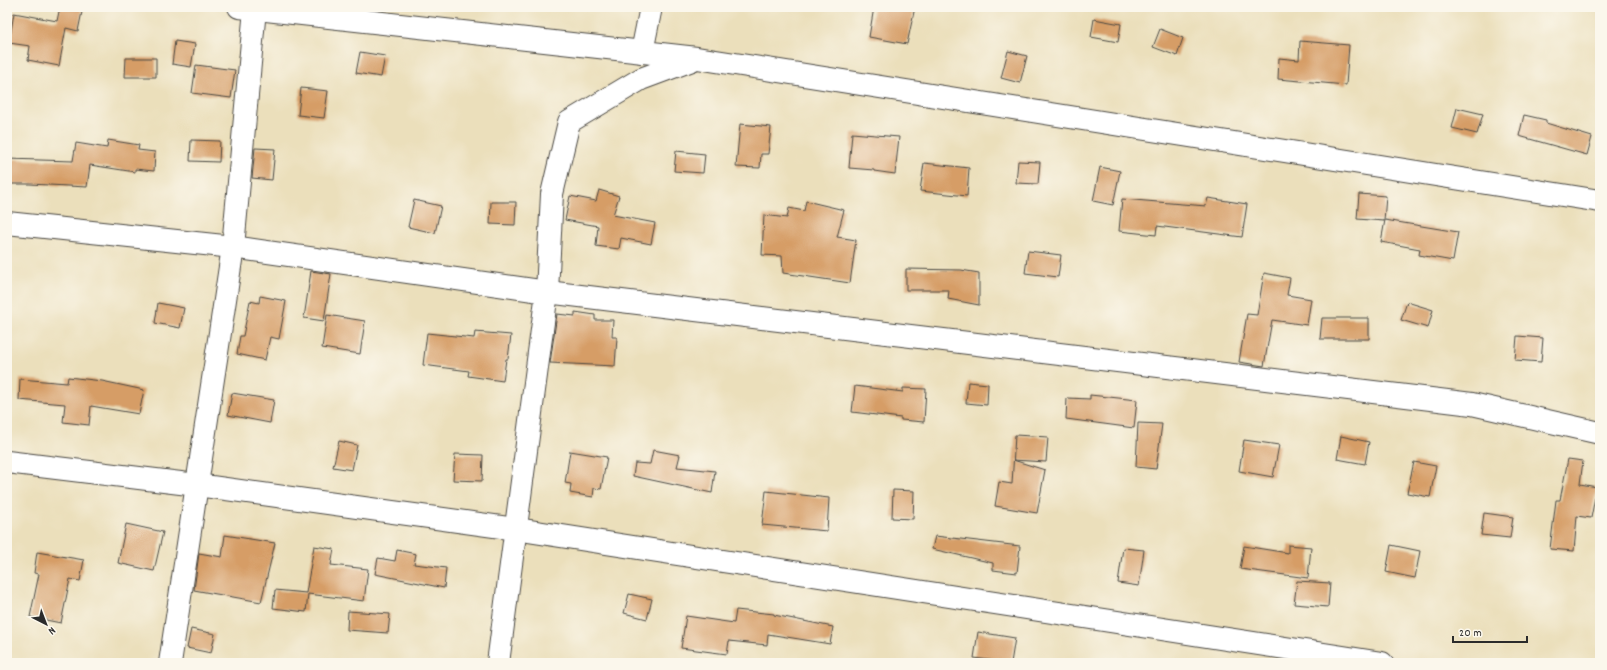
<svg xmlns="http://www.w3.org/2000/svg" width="1607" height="670" font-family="Dekko,sans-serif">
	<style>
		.building { fill: #d69d66 }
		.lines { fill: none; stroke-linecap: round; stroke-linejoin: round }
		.minor-casing { stroke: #484641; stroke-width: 24 }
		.minor { stroke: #fff; stroke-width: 22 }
	</style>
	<rect width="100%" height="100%" fill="#fbf7ec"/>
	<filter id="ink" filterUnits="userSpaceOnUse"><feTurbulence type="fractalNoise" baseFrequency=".025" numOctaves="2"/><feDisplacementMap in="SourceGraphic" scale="8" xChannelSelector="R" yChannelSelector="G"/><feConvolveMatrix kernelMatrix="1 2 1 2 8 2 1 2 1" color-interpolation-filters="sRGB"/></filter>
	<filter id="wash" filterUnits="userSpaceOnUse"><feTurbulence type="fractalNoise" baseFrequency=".012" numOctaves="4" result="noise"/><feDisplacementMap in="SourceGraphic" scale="16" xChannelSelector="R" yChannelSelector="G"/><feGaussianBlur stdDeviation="0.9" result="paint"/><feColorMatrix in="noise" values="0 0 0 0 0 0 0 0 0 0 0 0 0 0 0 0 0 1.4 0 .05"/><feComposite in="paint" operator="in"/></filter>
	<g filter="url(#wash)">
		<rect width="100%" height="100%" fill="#ebdfbb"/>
		<g id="blocks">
			<!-- building -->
			<g class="building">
				<path d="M60,7H83L78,31L66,28L59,66L28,60L30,46L9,43L14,13L57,21Z"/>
				<path d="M874,7H915L907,44L869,37Z"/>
				<path d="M1094,19L1121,24L1118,42L1091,37Z"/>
				<path d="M1160,29L1183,38L1177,56L1153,47Z"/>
				<path d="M175,41L195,44L191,67L172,64Z"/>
				<path d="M1300,41L1349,45L1346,85L1278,79L1279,58L1299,60Z"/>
				<path d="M1008,51L1027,56L1020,83L1001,78Z"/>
				<path d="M360,52L385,56L381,77L356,73Z"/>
				<path d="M126,58H156V77H125Z"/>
				<path d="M196,65L235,70L231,98L192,93Z"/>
				<path d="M301,88L328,91L324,118L298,115Z"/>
				<path d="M1457,108L1483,114L1477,134L1452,128Z"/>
				<path d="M1524,115L1546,120V123L1592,137L1587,155L1519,136Z"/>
				<path d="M740,124L771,127L768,154H761L760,168L736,167Z"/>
				<path d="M852,133L899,137L895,174L874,171V170L849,168Z"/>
				<path d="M108,140L139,145L138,150L155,152L154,171L135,169V172L90,165L87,187L30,184H7V159L73,161L76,143L107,148Z"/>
				<path d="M191,140L220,141L219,162L190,161Z"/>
				<path d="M255,148L275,149L272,180L252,178Z"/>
				<path d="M676,151L705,154L703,173L674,171Z"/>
				<path d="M1018,161L1040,162L1038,184L1016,183Z"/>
				<path d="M924,163L969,168L967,196L920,191Z"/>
				<path d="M1100,167L1120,171L1113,205L1093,201Z"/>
				<path d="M599,190L619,196L613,215L655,223L651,244L621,238L619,249L596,246L598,226L565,220L570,196L596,201Z"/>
				<path d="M1359,194L1386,196L1384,221L1357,219Z"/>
				<path d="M1208,198L1247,204L1242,237L1157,226L1156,235L1119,231L1122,199L1206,206Z"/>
				<path d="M414,200L441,206L435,233L408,227Z"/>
				<path d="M806,201L844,210L837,237L856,240L850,283L783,273L782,256L762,255L764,215L787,218L789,208L804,211Z"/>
				<path d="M491,202H516L515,225L490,224Z"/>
				<path d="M1385,220L1458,232L1453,261L1419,255L1420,249L1381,242Z"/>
				<path d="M1028,251L1061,255L1058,277L1025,273Z"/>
				<path d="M906,269L961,270L979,273V305L948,299L949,290H906Z"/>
				<path d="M311,271L331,274L324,321L304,318Z"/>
				<path d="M1264,273L1290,278L1287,295L1311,299L1307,325L1272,320L1264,366L1239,362L1247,314L1257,315Z"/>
				<path d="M260,296L286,301L279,339L270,337L265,360L237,354L240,336H243L250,301L259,303Z"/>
				<path d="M1407,302L1433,310L1428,328L1401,320Z"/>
				<path d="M158,303L184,308L180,328L155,323Z"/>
				<path d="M575,312L595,315V320H613L612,337H617L615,366L550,363L557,314L575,316Z"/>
				<path d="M327,315L365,321L360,354L322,348Z"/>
				<path d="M1322,318H1369V339H1320Z"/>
				<path d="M475,332L511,335L508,359H506L503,381L468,376L469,371L423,365L427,333L474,338Z"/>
				<path d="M1517,336L1543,338L1541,362L1515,360Z"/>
				<path d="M68,377L102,381L144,390L139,414L91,406L89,425L63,422L65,404L19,400L20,379L67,383Z"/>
				<path d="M968,382L988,384L987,405L966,403Z"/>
				<path d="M855,386L903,392V388L926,389L924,422L901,420V418L852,412Z"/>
				<path d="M232,393L274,400L270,423L228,415Z"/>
				<path d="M1090,395L1137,400L1134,428L1066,419L1067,398L1090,399Z"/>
				<path d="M1138,423L1162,424L1156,469L1136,467Z"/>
				<path d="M1015,435L1048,437L1046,462L1013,460L1045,470L1037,513L995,506L999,482L1012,484Z"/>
				<path d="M1341,436L1369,442L1365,464L1337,459Z"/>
				<path d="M1244,440L1279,445L1273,477L1239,471Z"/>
				<path d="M339,441L357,445L352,470L333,467Z"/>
				<path d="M653,450L680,455L677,467L715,471L712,493L633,476L635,463L650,464Z"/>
				<path d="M570,451L607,457L601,489L594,488L593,497L570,493L571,484L565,483Z"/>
				<path d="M455,454L483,455L482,481L453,480Z"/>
				<path d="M1568,459L1583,461L1580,484L1597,487L1591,518L1577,516L1574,551L1550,549L1556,500H1560Z"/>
				<path d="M1414,462L1436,466L1430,497L1407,493Z"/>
				<path d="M893,490L914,491L913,519L892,518Z"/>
				<path d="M766,491L829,498L827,531L762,525Z"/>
				<path d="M1484,513L1513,517L1510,538L1481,535Z"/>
				<path d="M126,524L163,532L154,571L118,563Z"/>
				<path d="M225,535L275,543L261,602L194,590L199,553L222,557Z"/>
				<path d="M935,536L1020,546L1017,573L993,570V563L932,549Z"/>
				<path d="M1288,545L1311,547L1308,578L1240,569L1244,546L1288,553Z"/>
				<path d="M1391,545L1420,551L1415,578L1386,572Z"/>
				<path d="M314,546L334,549L331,565L368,569L364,601L308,594L306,612L273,608L275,590L306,593Z"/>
				<path d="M1123,548L1144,550L1139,586L1118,583Z"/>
				<path d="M397,550L416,554L414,564L446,568L444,588L375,574L378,558L395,561Z"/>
				<path d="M37,552L84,560L80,581L70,579L61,623L30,617L39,574L34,573Z"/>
				<path d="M1297,581L1330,583L1328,607L1294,604Z"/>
				<path d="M629,594L652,599L647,619L624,613Z"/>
				<path d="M736,610L774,614V615L833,627L830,644L768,634L767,645L729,641L727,654L681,648L686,616L734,623Z"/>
				<path d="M348,611L390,614L388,633L347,630Z"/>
				<path d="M191,629L215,634L211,653L187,648Z"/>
				<path d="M978,632L1015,638L1011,663L974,658Z"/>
			</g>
		</g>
	</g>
	<g filter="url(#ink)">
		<use href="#blocks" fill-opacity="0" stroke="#484641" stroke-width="1"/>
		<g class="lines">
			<defs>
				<g id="minor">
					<path d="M239,7L697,58L1600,201"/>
					<path d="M642,52L651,7"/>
					<path d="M7,223L233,247L547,292L1472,404L1600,433"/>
					<path d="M7,462L197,485L516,529L1382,663"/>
					<path d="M170,663L233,247L255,9"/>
					<path d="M498,663L547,292L552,194L569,122L641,79L692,60"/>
				</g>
			</defs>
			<!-- minor casing -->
			<use href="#minor" class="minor-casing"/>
			<!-- minor -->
			<use href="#minor" class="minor"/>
		</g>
	</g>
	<!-- margin -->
	<rect width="1607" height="670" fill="none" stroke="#fbf7ec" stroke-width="24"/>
	<!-- north arrow -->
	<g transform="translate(46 624) rotate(138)" stroke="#fbf7ec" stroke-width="3" paint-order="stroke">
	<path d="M0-3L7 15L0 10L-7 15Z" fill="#2b2b2b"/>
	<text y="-6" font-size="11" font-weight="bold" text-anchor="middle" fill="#2b2b2b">N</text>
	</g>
	<!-- scale -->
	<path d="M1453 636v6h74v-6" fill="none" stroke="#2b2b2b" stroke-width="2"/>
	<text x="1459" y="636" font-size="12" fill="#2b2b2b" stroke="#fbf7ec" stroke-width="3" paint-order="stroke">20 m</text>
</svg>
